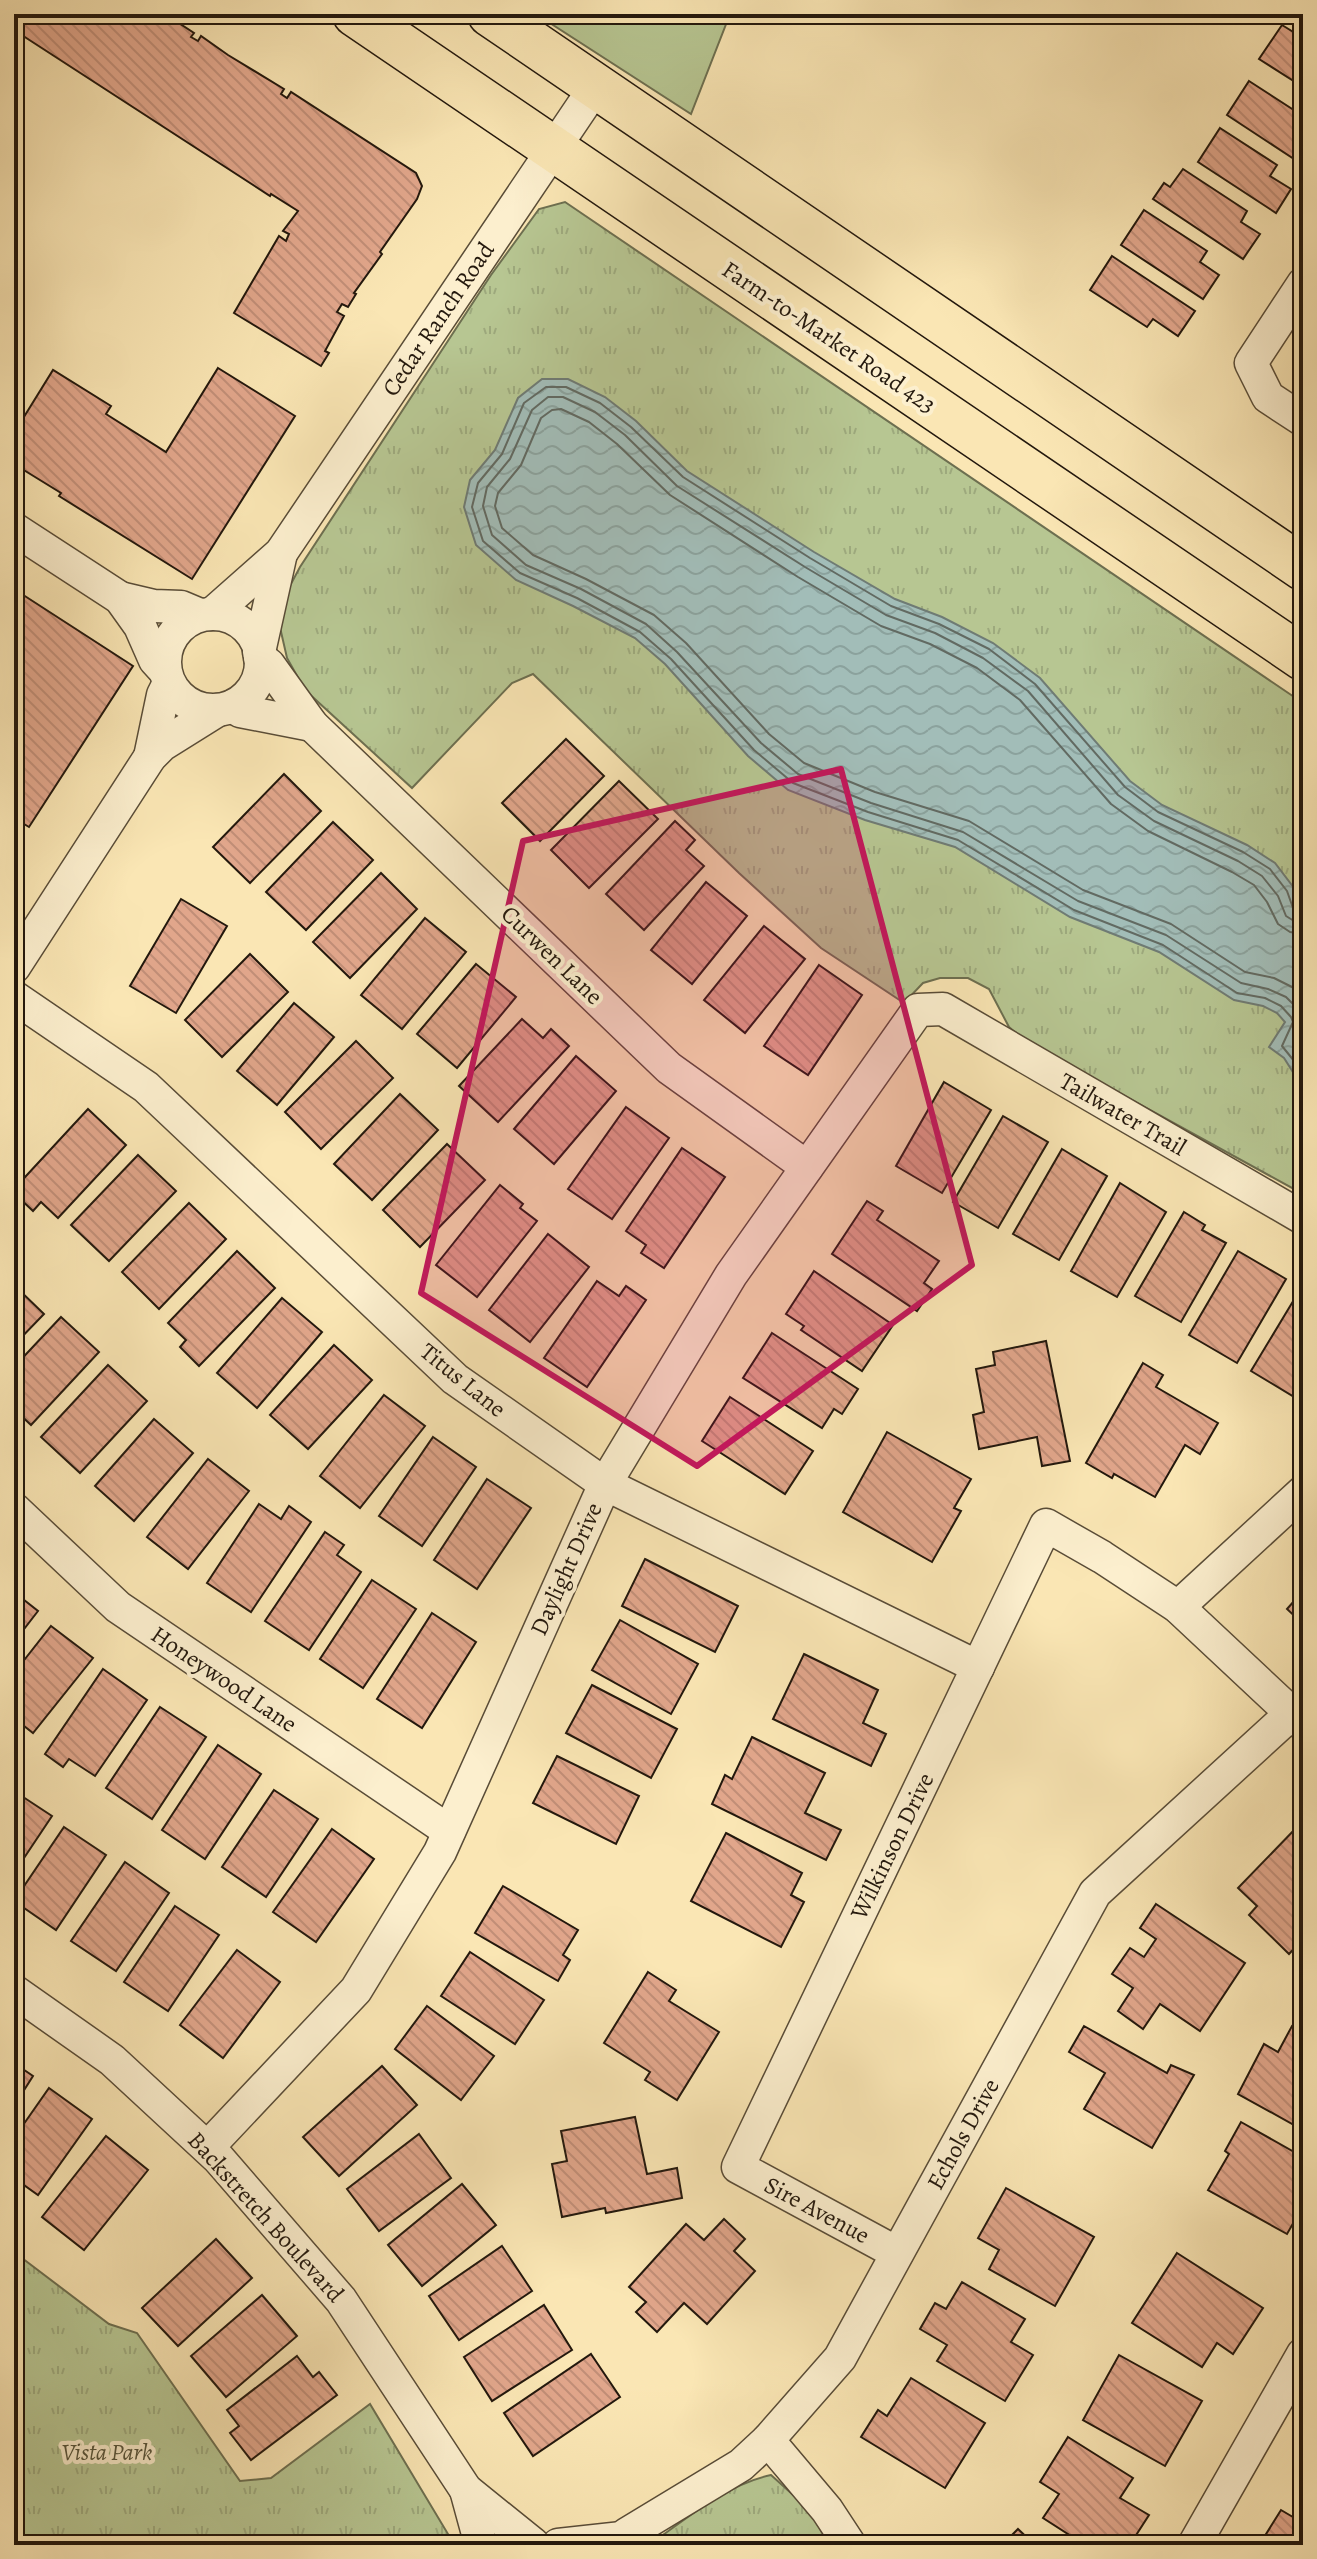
<svg xmlns="http://www.w3.org/2000/svg" width="1317" height="2559" font-family="Alegreya,serif">
	<style>
		.grass { fill: #b7c692; stroke: #6d6f50; stroke-width: 2 }
		.park { fill: url(#park-tufts); stroke: #6d6f50; stroke-width: 2 }
		.water { fill: url(#water-waves); stroke: #6f7b74; stroke-width: 2 }
		.lines { fill: none; stroke-linecap: round; stroke-linejoin: round }
		.shore { stroke: #626a62; stroke-width: 2 }
		.building { fill: url(#building-back-hatch); stroke: #23180d; stroke-width: 2 }
		.minor-casing { stroke: #594c37; stroke-width: 35 }
		.primary-casing { stroke: #23180d; stroke-width: 47 }
		.minor { stroke: #fcefce; stroke-width: 32 }
		.primary { stroke: #fae6b4; stroke-width: 44 }
		.marked { fill: #c2185b; fill-opacity: 0.2; stroke: #c2185b; stroke-width: 6; stroke-linejoin: round }
		.labels { text-anchor: middle; stroke-width: 8; stroke-linejoin: round; paint-order: stroke }
		.street-label { font-size: 24px; fill: #23180d; stroke: #fcefce }
		.park-label { font-size: 24px; font-style: italic; fill: #57553c; stroke: #fcefce }
	</style>
	<defs>
		<pattern id="park-tufts" width="24" height="20" patternUnits="userSpaceOnUse" patternTransform="scale(2)"><rect width="24" height="20" fill="#b7c692"/><path d="M3 7l-1-3M5 7V3M7 7l1-3M15 17l-1-3M17 17v-4M19 17l1-3" fill="none" stroke="#9da97d"/></pattern>
		<pattern id="water-waves" width="16" height="10" patternUnits="userSpaceOnUse" patternTransform="scale(2)"><rect width="16" height="10" fill="#a2bdb8"/><path d="M0 5q4-4 8 0t8 0" fill="none" stroke="#8ba29d"/></pattern>
		<pattern id="building-back-hatch" width="6" height="6" patternUnits="userSpaceOnUse" patternTransform="scale(2)"><rect width="6" height="6" fill="#e1a68b"/><path d="M-1 5l2 2M0 0l6 6M5-1l2 2" fill="none" stroke="#c18e77"/></pattern>
	</defs>
	<rect width="100%" height="100%" fill="#fae6b4"/>
	<filter id="stains"><feTurbulence type="fractalNoise" baseFrequency=".0025" numOctaves="4"/><feColorMatrix values="0 0 0 0 .2 0 0 0 0 .09 0 0 0 0 .02 0 0 0 .5 -.17"/></filter>
	<radialGradient id="worn" r=".72"><stop offset=".6" stop-color="#630" stop-opacity="0"/><stop offset="1" stop-color="#630" stop-opacity=".3"/></radialGradient>
	<!-- grass -->
	<path class="grass" d="M536,14H730L691,114Z"/>
	<!-- park -->
	<g class="park">
		<path d="M565,202L1303,703V1194L1026,1042L1009,1027L989,989L968,978H940L923,983L904,1003L821,948L739,873L533,674L512,683L412,788L305,690L287,658L279,623L285,595L300,567L491,275L539,209Z"/>
		<path d="M14,2252L109,2324L137,2333L240,2481L271,2478L370,2404L448,2534L450,2545H14Z"/>
		<path d="M771,2475L812,2512L835,2545H649C686,2519 727,2484 771,2475Z"/>
	</g>
	<!-- water -->
	<path class="water" d="M542,379H568L605,397L636,421L687,471L814,552L895,599L942,617L993,643L1040,678L1130,781L1162,805L1247,845L1275,863L1294,888L1303,915V1088L1284,1058L1269,1047L1285,1022L1277,1013L1263,1006L1234,1000L1159,952L1070,917L955,847L865,820L788,790L748,756L665,664L635,638L573,606L516,580L476,545L464,507L470,480L495,450L518,398Z"/>
	<g class="lines">
		<!-- shore -->
		<g class="shore">
			<path d="M1303,912L1293,908L1287,891L1270,869L1243,852L1158,812L1125,787L1035,684L989,649L939,624L891,606L810,558L683,477L631,427L600,403L566,387H546L524,403L502,454L478,483L472,507L483,541L520,573L577,598L640,632L671,659L754,750L793,783L868,812L958,840L1074,910L1163,945L1237,993L1265,998L1281,1006L1291,1017L1293,1022L1282,1046L1303,1072"/>
			<path d="M1303,922L1294,921L1286,916L1278,896L1262,876L1238,861L1154,821L1118,795L1028,691L983,658L935,633L886,615L805,567L677,486L625,435L595,412L563,397H548L532,410L510,459L487,487L483,506L492,535L526,565L581,589L646,624L677,652L761,743L798,774L871,803L963,832L1078,901L1166,935L1241,983L1268,989L1286,997L1300,1011L1303,1023"/>
			<path d="M1303,934L1290,932L1278,924L1267,902L1254,885L1232,872L1148,831L1111,804L1020,700L977,668L930,644L881,626L798,577L670,495L617,444L589,422L561,409L552,410L541,418L521,465L498,493L495,506L502,528L533,555L586,579L654,615L686,643L769,734L804,763L875,792L969,821L1083,890L1171,924L1245,972L1274,978L1294,988L1303,997"/>
		</g>
	</g>
	<!-- building -->
	<g class="building">
		<path d="M14,14H165L194,33L191,37L198,41L201,36L228,55L284,89L281,94L287,98L291,92L416,173L422,186L417,199L380,252L382,254L354,293L356,294L348,307L342,304L337,312L344,316L325,351L329,353L321,366L234,313L279,236L286,241L289,234L283,231L298,211L271,194L270,196L14,30Z"/>
		<path d="M1282,25L1303,38V87L1259,59Z"/>
		<path d="M1249,81L1303,116V165L1227,115Z"/>
		<path d="M1220,128L1277,165L1270,176L1291,189L1276,213L1198,162Z"/>
		<path d="M1183,169L1247,211L1241,222L1260,234L1243,259L1153,199L1164,183L1170,187Z"/>
		<path d="M1144,210L1207,251L1200,262L1219,275L1203,299L1121,245Z"/>
		<path d="M1112,256L1195,311L1178,336L1153,319L1147,327L1090,290Z"/>
		<path d="M218,368L295,416L192,579L59,496L61,493L14,464V433L53,370L111,406L106,414L166,452Z"/>
		<path d="M14,589L133,666L29,827L14,818Z"/>
		<path d="M566,739L604,776L540,841L502,803Z"/>
		<path d="M284,774L321,811L250,883L213,847Z"/>
		<path d="M619,781L658,819L589,888L551,850Z"/>
		<path d="M675,821L695,840L686,850L704,866L644,930L606,894Z"/>
		<path d="M333,822L373,860L306,930L266,892Z"/>
		<path d="M381,873L417,909L350,978L313,942Z"/>
		<path d="M706,882L747,916L692,984L651,950Z"/>
		<path d="M181,899L227,926L176,1013L130,986Z"/>
		<path d="M425,918L466,952L402,1029L361,995Z"/>
		<path d="M764,926L805,959L745,1033L704,1000Z"/>
		<path d="M250,954L288,992L222,1057L185,1020Z"/>
		<path d="M476,964L516,997L457,1068L417,1034Z"/>
		<path d="M819,965L862,995L808,1075L764,1046Z"/>
		<path d="M294,1003L334,1037L277,1105L237,1071Z"/>
		<path d="M522,1019L543,1038L551,1029L569,1046L498,1122L459,1086Z"/>
		<path d="M356,1041L393,1078L321,1149L285,1112Z"/>
		<path d="M576,1056L616,1091L554,1164L514,1129Z"/>
		<path d="M944,1082L991,1110L942,1193L896,1166Z"/>
		<path d="M400,1094L438,1130L372,1200L334,1164Z"/>
		<path d="M626,1107L669,1138L612,1219L568,1189Z"/>
		<path d="M88,1109L126,1145L58,1218L41,1202L33,1211L14,1193V1189Z"/>
		<path d="M1003,1116L1048,1142L998,1228L953,1202Z"/>
		<path d="M447,1144L485,1180L420,1247L383,1210Z"/>
		<path d="M682,1148L725,1177L664,1268L641,1253L646,1245L626,1231Z"/>
		<path d="M1062,1149L1107,1176L1059,1260L1013,1234Z"/>
		<path d="M138,1155L176,1191L109,1261L71,1225Z"/>
		<path d="M1120,1183L1166,1212L1117,1297L1071,1271Z"/>
		<path d="M500,1185L523,1204L520,1208L537,1221L477,1297L436,1265Z"/>
		<path d="M867,1201L883,1211L877,1220L939,1261L924,1283L932,1289L917,1311L832,1254Z"/>
		<path d="M189,1203L226,1239L159,1309L122,1272Z"/>
		<path d="M1184,1212L1205,1225L1202,1230L1226,1243L1181,1322L1135,1296Z"/>
		<path d="M548,1234L589,1267L530,1342L489,1310Z"/>
		<path d="M237,1251L275,1288L199,1366L180,1347L186,1340L168,1323Z"/>
		<path d="M1238,1251L1286,1279L1237,1363L1189,1335Z"/>
		<path d="M814,1271L893,1325L862,1371L801,1330L804,1326L786,1314Z"/>
		<path d="M597,1281L619,1296L626,1286L646,1300L587,1387L544,1358Z"/>
		<path d="M14,1285L44,1314L14,1345Z"/>
		<path d="M1301,1288L1303,1289V1386L1296,1398L1251,1371Z"/>
		<path d="M282,1298L322,1332L257,1408L217,1373Z"/>
		<path d="M61,1317L99,1352L31,1425L14,1409V1367Z"/>
		<path d="M772,1333L858,1389L842,1414L834,1409L822,1428L743,1378Z"/>
		<path d="M1046,1341L1070,1461L1042,1466L1037,1437L979,1449L973,1415L984,1412L976,1369L995,1365L993,1352Z"/>
		<path d="M334,1345L372,1380L308,1449L270,1415Z"/>
		<path d="M1143,1363L1163,1375L1156,1387L1218,1423L1200,1454L1185,1445L1155,1497L1114,1474L1112,1478L1086,1463Z"/>
		<path d="M108,1365L147,1401L80,1473L41,1437Z"/>
		<path d="M384,1395L425,1426L360,1508L320,1476Z"/>
		<path d="M730,1397L813,1451L785,1494L702,1441Z"/>
		<path d="M154,1419L193,1453L134,1521L95,1486Z"/>
		<path d="M887,1432L971,1479L954,1508L961,1511L932,1562L843,1512Z"/>
		<path d="M433,1437L476,1467L422,1546L379,1516Z"/>
		<path d="M208,1459L249,1491L188,1569L147,1537Z"/>
		<path d="M487,1479L531,1508L477,1589L434,1560Z"/>
		<path d="M259,1504L281,1519L289,1506L311,1522L251,1612L207,1583Z"/>
		<path d="M325,1532L344,1545L337,1555L361,1572L309,1650L265,1621Z"/>
		<path d="M645,1559L738,1606L715,1652L622,1606Z"/>
		<path d="M372,1580L416,1609L363,1688L320,1659Z"/>
		<path d="M1303,1591V1624L1287,1609Z"/>
		<path d="M14,1592L38,1611L14,1642Z"/>
		<path d="M432,1613L476,1642L422,1728L377,1699Z"/>
		<path d="M620,1620L698,1664L671,1714L592,1670Z"/>
		<path d="M51,1626L93,1658L33,1733L14,1718V1673Z"/>
		<path d="M804,1654L878,1690L863,1723L886,1734L871,1766L773,1719Z"/>
		<path d="M103,1669L147,1700L95,1776L69,1759L63,1767L45,1754Z"/>
		<path d="M592,1685L677,1729L651,1778L566,1733Z"/>
		<path d="M160,1707L206,1737L152,1819L106,1788Z"/>
		<path d="M752,1737L825,1773L805,1813L841,1830L826,1860L712,1804L725,1775L732,1779Z"/>
		<path d="M218,1745L261,1774L205,1859L162,1830Z"/>
		<path d="M557,1756L639,1796L616,1844L533,1803Z"/>
		<path d="M274,1790L318,1819L266,1897L222,1867Z"/>
		<path d="M14,1791L52,1816L14,1873Z"/>
		<path d="M1299,1825L1303,1829V1939L1289,1954L1249,1915L1257,1906L1238,1888Z"/>
		<path d="M64,1827L106,1855L56,1930L14,1901Z"/>
		<path d="M332,1829L374,1859L316,1942L273,1912Z"/>
		<path d="M726,1833L802,1873L791,1895L804,1902L781,1947L691,1901Z"/>
		<path d="M125,1862L169,1893L116,1971L71,1941Z"/>
		<path d="M503,1886L578,1930L563,1955L570,1960L558,1981L475,1933Z"/>
		<path d="M1156,1904L1245,1963L1200,2031L1160,2004L1143,2029L1118,2011L1133,1988L1112,1974L1130,1948L1144,1957L1156,1939L1140,1928Z"/>
		<path d="M175,1906L219,1935L168,2011L124,1982Z"/>
		<path d="M237,1950L280,1982L223,2058L180,2025Z"/>
		<path d="M470,1952L544,2000L515,2044L441,1996Z"/>
		<path d="M648,1972L676,1990L669,2001L719,2032L677,2100L645,2080L650,2072L604,2043Z"/>
		<path d="M427,2006L494,2056L461,2100L395,2049Z"/>
		<path d="M1084,2026L1167,2073L1171,2065L1194,2075L1152,2148L1084,2109L1105,2073L1069,2052Z"/>
		<path d="M1292,2026L1303,2032V2130L1238,2094L1264,2044L1278,2052Z"/>
		<path d="M14,2063L33,2076L14,2106Z"/>
		<path d="M382,2066L417,2105L339,2176L303,2137Z"/>
		<path d="M49,2088L92,2119L38,2195L14,2178V2138Z"/>
		<path d="M635,2117L647,2174L677,2168L682,2198L606,2213L605,2208L562,2217L552,2164L567,2161L561,2131Z"/>
		<path d="M1241,2122L1303,2157V2206L1287,2234L1208,2190L1229,2154L1225,2151Z"/>
		<path d="M419,2134L451,2178L379,2231L347,2189Z"/>
		<path d="M106,2136L148,2170L84,2250L42,2217Z"/>
		<path d="M462,2184L496,2225L422,2286L388,2245Z"/>
		<path d="M1006,2188L1094,2237L1055,2306L989,2269L999,2250L978,2238Z"/>
		<path d="M724,2219L745,2239L734,2251L755,2271L707,2324L684,2303L657,2332L636,2312L646,2302L629,2287L686,2224L704,2240Z"/>
		<path d="M216,2239L252,2278L178,2346L142,2308Z"/>
		<path d="M502,2246L532,2291L459,2340L429,2296Z"/>
		<path d="M1177,2253L1263,2308L1233,2354L1217,2343L1202,2367L1132,2323Z"/>
		<path d="M962,2282L1025,2319L1011,2342L1033,2355L1005,2401L937,2361L947,2345L920,2329L935,2303L946,2309Z"/>
		<path d="M262,2295L297,2336L226,2397L191,2356Z"/>
		<path d="M544,2305L572,2350L492,2401L464,2357Z"/>
		<path d="M591,2354L620,2397L533,2456L504,2413Z"/>
		<path d="M1119,2355L1202,2401L1165,2466L1083,2420Z"/>
		<path d="M297,2356L313,2377L319,2372L337,2395L251,2460L230,2433L239,2426L227,2410Z"/>
		<path d="M911,2378L985,2423L945,2488L861,2437L878,2410L887,2416Z"/>
		<path d="M1068,2437L1133,2478L1120,2498L1149,2515L1131,2543L1118,2535L1111,2545H1085L1043,2518L1059,2494L1040,2482Z"/>
		<path d="M1281,2510L1303,2523V2545H1273L1263,2539Z"/>
		<path d="M1018,2529L1035,2545H1002Z"/>
	</g>
	<g class="lines">
		<defs>
			<g id="minor">
				<path d="M1303,284L1251,363L1268,397L1303,420"/>
				<path d="M14,529L120,598L140,626L155,660L165,671"/>
				<path d="M120,598L154,606L181,607L200,615"/>
				<circle cx="213" cy="662" r="48"/>
				<path d="M212,614L281,553L596,86"/>
				<path d="M259,652L281,553"/>
				<path d="M260,658L269,665L312,725L669,1068L807,1167"/>
				<path d="M233,706L240,711L312,725"/>
				<path d="M150,757L163,695L169,683"/>
				<path d="M14,967L150,757L162,745L218,710"/>
				<path d="M14,997L146,1087L455,1379L605,1484L978,1667"/>
				<path d="M14,1509L118,1607L449,1831"/>
				<path d="M1178,1607L1303,1492"/>
				<path d="M14,1991L112,2060L219,2159L341,2300L466,2490L533,2544"/>
				<path d="M208,2147L356,1990L440,1852L605,1484L731,1275L918,1010L943,1009L1303,1218"/>
				<path d="M897,2253L738,2167L1046,1525L1102,1557L1178,1607L1303,1724"/>
				<path d="M768,2440L827,2510L850,2545"/>
				<path d="M466,2490L481,2545"/>
				<path d="M558,2545L622,2538"/>
				<path d="M618,2545L627,2534L741,2465L768,2440L840,2358L1095,1893L1292,1713"/>
				<path d="M1194,2545L1303,2354"/>
			</g>
			<g id="primary">
				<path d="M355,14L1303,658"/>
				<path d="M490,14L1303,568"/>
			</g>
		</defs>
		<!-- minor casing -->
		<use href="#minor" class="minor-casing"/>
		<!-- primary casing -->
		<use href="#primary" class="primary-casing"/>
		<!-- minor -->
		<use href="#minor" class="minor"/>
		<!-- primary -->
		<use href="#primary" class="primary"/>
	</g>
	<!-- marked area -->
	<path class="marked" d="M841,769L972,1265L697,1466L421,1293L523,841Z"/>
	<g class="labels">
		<!-- street labels -->
		<g class="street-label">
			<text transform="translate(438 319) rotate(-56)" y="8">Cedar Ranch Road</text>
			<text transform="translate(829 337) rotate(34)" y="8">Farm-to-Market Road 423</text>
			<text transform="translate(552 955) rotate(44)" y="8">Curwen Lane</text>
			<text transform="translate(1123 1114) rotate(30)" y="8">Tailwater Trail</text>
			<text transform="translate(463 1380) rotate(39)" y="8">Titus Lane</text>
			<text transform="translate(566 1569) rotate(-66)" y="8">Daylight Drive</text>
			<text transform="translate(224 1679) rotate(34)" y="8">Honeywood Lane</text>
			<text transform="translate(892 1846) rotate(-64)" y="8">Wilkinson Drive</text>
			<text transform="translate(963 2134) rotate(-61)" y="8">Echols Drive</text>
			<text transform="translate(817 2210) rotate(28)" y="8">Sire Avenue</text>
			<text transform="translate(266 2217) rotate(48)" y="8">Backstretch Boulevard</text>
		</g>
		<!-- park labels -->
		<g class="park-label">
			<text x="107" y="2460">Vista Park</text>
		</g>
	</g>
	<!-- margin -->
	<rect width="1317" height="2559" fill="none" stroke="#fae6b4" stroke-width="48"/>
	<rect x="16" y="16" width="1285" height="2527" fill="none" stroke="#23180d" stroke-width="4"/>
	<rect x="24" y="24" width="1269" height="2511" fill="none" stroke="#23180d" stroke-width="2"/>
	<rect width="100%" height="100%" filter="url(#stains)"/>
	<rect width="100%" height="100%" fill="url(#worn)"/>
</svg>
